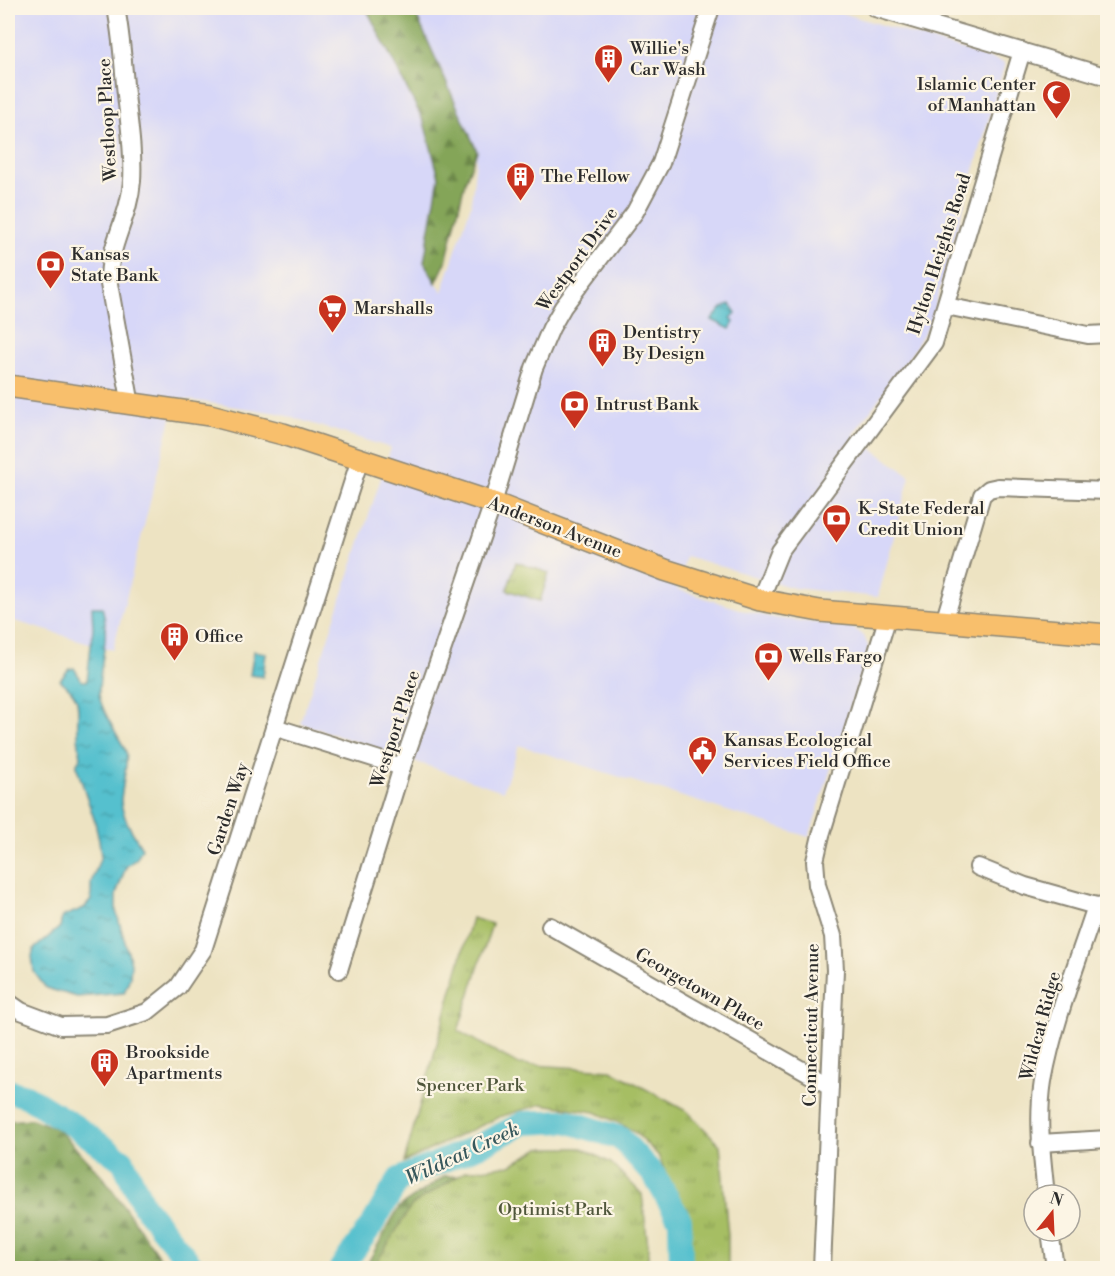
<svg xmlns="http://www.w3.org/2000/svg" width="1115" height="1276" font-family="'Libre Bodoni',serif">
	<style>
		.built { fill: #d7d7f8 }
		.forest { fill: url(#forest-firs); stroke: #586842; stroke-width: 1.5 }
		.park { fill: url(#park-tufts); stroke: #687447; stroke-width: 1.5 }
		.water { fill: url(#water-ripples); stroke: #40767c; stroke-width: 1.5 }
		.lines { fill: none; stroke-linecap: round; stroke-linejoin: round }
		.river { stroke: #54c0ce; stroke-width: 24 }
		.minor-casing { stroke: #8c8776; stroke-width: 20 }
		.major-casing { stroke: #8c8776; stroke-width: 24 }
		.minor { stroke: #fff; stroke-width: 16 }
		.major { stroke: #f8bf6c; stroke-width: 21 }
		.labels { text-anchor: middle; stroke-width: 4.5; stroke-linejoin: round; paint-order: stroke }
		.poi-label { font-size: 18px; fill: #2b2b2b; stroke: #fcf5e5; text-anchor: start }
		.street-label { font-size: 18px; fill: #2b2b2b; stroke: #fcf5e5 }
		.park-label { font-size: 18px; fill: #50573c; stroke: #fcf5e5 }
		.water-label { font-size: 20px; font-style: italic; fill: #37585c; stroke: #fcf5e5 }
	</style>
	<defs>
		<pattern id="forest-firs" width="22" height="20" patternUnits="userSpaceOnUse" patternTransform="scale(1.5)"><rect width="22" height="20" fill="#84a559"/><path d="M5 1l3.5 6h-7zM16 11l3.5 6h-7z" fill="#6c874a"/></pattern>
		<pattern id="park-tufts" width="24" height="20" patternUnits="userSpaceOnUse" patternTransform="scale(1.5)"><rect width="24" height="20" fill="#a6be63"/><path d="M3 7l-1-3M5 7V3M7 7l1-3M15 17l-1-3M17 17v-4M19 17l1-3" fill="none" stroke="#879b52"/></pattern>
		<pattern id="water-ripples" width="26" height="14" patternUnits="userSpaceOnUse" patternTransform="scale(1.5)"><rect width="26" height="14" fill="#54c0ce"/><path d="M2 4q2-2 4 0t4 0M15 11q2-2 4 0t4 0" fill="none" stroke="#469ca7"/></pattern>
	</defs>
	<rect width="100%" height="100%" fill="#fcf5e5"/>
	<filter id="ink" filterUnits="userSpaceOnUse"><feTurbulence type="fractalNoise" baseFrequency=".0167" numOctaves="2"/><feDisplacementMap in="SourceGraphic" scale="12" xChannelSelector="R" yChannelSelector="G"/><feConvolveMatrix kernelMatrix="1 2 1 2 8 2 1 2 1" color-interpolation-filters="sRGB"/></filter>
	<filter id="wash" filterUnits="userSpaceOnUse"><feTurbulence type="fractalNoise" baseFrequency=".008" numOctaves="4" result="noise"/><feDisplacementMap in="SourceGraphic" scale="24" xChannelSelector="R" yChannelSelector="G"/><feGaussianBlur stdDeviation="1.35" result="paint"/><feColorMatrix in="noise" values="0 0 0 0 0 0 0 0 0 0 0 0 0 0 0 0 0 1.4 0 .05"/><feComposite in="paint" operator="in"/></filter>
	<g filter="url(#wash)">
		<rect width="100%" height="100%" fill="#ede3c2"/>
		<!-- built -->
		<path class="built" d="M8,8H366L424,122L439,177L424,262L442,292L471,205L477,151L413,8H826L1005,63L930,323L912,353L853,435L910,476L878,597L794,588L686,556L677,589L742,610L774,618L852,627L864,636L868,646L867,656L809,837L519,745L503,791L300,723L391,448L278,413L176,398L113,650L8,619Z"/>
		<!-- forest -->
		<g class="forest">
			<path d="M366,8H413L477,151L465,182L446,262L436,283L424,262L439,177L424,122Z"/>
			<path d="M32,1119L58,1129L104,1178L167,1268H8V1121Z"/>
			<path d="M445,1176L473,1177L413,1268H365L399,1207Z"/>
		</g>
		<!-- park -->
		<g class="park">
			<path d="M516,562L549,573L540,601L507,590Z"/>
			<path d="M472,918L492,924L458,1031L518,1064L611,1070L688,1112L720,1145L728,1236V1268H690L686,1221L658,1155L636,1133L617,1122L595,1112L542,1104L499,1117L404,1162Z"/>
			<path d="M540,1148H582L611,1163L642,1194L648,1246V1268H373L412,1205L466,1171L511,1165Z"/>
		</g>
		<!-- water -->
		<g class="water">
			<path d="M730,304L736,313L731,318L734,322L730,329L712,320L722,308Z"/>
			<path d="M92,607H102C111,637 99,664 99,693C99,707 120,738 126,752C129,758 121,791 121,801C122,817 134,835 142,848L137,858L126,867L116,894V911L131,963L130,977L124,993L77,997L46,988L34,972L32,956L34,949L60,927L62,917L84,908L91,900V883L101,856L99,840L95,822L77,768V763L81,757C80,750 78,742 78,734C76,706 85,700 60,680L69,669L74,668L82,681H87L93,628Z"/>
			<path d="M254,651L266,653L263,677L250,675Z"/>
		</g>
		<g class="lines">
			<!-- river -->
			<g class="river">
				<path d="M8,1091L26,1096L76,1127L123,1161L143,1205L194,1268"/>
				<path d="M341,1268L372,1225L399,1179L483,1144L524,1123L567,1121L620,1138L654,1175L680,1220L681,1268"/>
			</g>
		</g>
	</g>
	<g filter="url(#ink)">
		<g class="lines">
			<defs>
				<g id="minor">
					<path d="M116,8C121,33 123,59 125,85C128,117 134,149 132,181C129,220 108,244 109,284L131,405"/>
					<path d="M875,8L1108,77"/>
					<path d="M946,306L1088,335L1108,334"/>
					<path d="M760,600L780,551L934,343L1022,51"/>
					<path d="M944,622L982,495L989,489L998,487L1108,491"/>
					<path d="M274,727L402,767"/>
					<path d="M978,867L1025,886L1096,906L1106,905"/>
					<path d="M550,926L830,1086"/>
					<path d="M339,970L402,767L493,503L534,368L551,328L563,307L635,212L661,163L711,8"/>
					<path d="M8,1002L21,1011L61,1026L107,1025L147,1012L178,987L203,950L360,459"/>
					<path d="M1040,1143L1108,1139"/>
					<path d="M1046,1195C1042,1157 1037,1119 1043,1081C1054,1021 1077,964 1096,906"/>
					<path d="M1050,1231L1055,1268"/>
					<path d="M822,1268L835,970L833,936L817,885L815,861L821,835L888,616"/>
				</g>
				<path id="major" d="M8,386L210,415L283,434L493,503L665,570L760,600L820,611L1108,635"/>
			</defs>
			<!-- minor casing -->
			<use href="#minor" class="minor-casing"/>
			<!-- major casing -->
			<use href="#major" class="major-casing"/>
			<!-- minor -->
			<use href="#minor" class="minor"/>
			<!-- major -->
			<use href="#major" class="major"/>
		</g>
	</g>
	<!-- icons -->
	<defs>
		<symbol id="building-pin" viewBox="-11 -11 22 30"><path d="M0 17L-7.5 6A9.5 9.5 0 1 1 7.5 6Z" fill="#c8321e" stroke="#fcf5e5"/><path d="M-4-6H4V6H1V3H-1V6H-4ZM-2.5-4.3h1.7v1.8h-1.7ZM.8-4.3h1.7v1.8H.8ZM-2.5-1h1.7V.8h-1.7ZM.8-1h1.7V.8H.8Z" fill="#fff"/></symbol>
		<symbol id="mosque-pin" viewBox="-11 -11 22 30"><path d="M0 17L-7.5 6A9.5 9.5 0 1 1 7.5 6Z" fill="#c8321e" stroke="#fcf5e5"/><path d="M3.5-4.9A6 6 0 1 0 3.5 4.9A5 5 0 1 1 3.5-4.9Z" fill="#fff"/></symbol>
		<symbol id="bank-pin" viewBox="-11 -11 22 30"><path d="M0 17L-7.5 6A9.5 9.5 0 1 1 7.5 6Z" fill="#c8321e" stroke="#fcf5e5"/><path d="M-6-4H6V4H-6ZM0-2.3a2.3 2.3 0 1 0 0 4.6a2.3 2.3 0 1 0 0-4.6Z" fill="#fff"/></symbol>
		<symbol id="supermarket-pin" viewBox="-11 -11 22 30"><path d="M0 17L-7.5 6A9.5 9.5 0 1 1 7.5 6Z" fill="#c8321e" stroke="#fcf5e5"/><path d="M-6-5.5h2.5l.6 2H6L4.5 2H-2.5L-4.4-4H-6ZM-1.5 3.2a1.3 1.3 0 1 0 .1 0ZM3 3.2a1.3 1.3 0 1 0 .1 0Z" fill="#fff"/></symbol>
		<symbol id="civic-pin" viewBox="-11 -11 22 30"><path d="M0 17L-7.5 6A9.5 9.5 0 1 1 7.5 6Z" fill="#c8321e" stroke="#fcf5e5"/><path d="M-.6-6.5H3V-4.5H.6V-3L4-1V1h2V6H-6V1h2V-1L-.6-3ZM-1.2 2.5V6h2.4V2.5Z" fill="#fff"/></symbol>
	</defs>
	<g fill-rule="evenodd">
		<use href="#building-pin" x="592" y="42" width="33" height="45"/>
		<use href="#mosque-pin" x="1040" y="78" width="33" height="45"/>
		<use href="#building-pin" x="504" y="160" width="33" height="45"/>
		<use href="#bank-pin" x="34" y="248" width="33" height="45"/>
		<use href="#supermarket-pin" x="316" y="292" width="33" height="45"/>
		<use href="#building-pin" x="586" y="326" width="33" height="45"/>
		<use href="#bank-pin" x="558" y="388" width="33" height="45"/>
		<use href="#bank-pin" x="820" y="502" width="33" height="45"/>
		<use href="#building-pin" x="158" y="620" width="33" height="45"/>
		<use href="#bank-pin" x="752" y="640" width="33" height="45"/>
		<use href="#civic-pin" x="686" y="734" width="33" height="45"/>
		<use href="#building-pin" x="88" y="1046" width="33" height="45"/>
	</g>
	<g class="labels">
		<!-- poi labels -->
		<g class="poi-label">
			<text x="630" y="54">Willie's<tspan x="630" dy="21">Car Wash</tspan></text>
			<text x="1036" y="90" text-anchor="end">Islamic Center<tspan x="1036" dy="21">of Manhattan</tspan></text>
			<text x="541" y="182">The Fellow</text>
			<text x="71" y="260">Kansas<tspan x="71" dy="21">State Bank</tspan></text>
			<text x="354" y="314">Marshalls</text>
			<text x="623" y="338">Dentistry<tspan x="623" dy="21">By Design</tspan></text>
			<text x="596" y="410">Intrust Bank</text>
			<text x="858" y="514">K-State Federal<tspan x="858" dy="21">Credit Union</tspan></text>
			<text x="195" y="642">Office</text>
			<text x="789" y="662">Wells Fargo</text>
			<text x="724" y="746">Kansas Ecological<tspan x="724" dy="21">Services Field Office</tspan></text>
			<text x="126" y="1058">Brookside<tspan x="126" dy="21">Apartments</tspan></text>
		</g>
		<!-- street labels -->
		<g class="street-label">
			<text transform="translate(107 120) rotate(-93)" y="6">Westloop Place</text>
			<text transform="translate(939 254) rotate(-72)" y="6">Hylton Heights Road</text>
			<text transform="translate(577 259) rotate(-54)" y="6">Westport Drive</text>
			<text transform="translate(555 527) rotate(21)" y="6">Anderson Avenue</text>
			<text transform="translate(395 729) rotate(-72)" y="6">Westport Place</text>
			<text transform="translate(228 809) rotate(-72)" y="6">Garden Way</text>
			<text transform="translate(700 989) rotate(30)" y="6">Georgetown Place</text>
			<text transform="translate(811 1025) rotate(-89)" y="6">Connecticut Avenue</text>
			<text transform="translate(1040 1026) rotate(-75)" y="6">Wildcat Ridge</text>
		</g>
		<!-- park labels -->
		<g class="park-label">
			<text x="470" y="1091">Spencer Park</text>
			<text x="555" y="1215">Optimist Park</text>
		</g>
		<!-- water labels -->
		<g class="water-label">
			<text transform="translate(462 1153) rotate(-25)" y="7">Wildcat Creek</text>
		</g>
	</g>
	<!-- margin -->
	<rect width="1115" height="1276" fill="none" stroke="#fcf5e5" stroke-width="30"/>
	<!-- north arrow -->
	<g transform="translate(1052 1213) rotate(18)"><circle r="28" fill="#fcf5e5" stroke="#a8a49b" stroke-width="1.5"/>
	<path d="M0-4.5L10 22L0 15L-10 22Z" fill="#c8321e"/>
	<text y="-9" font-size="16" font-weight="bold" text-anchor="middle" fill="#2b2b2b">N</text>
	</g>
</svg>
